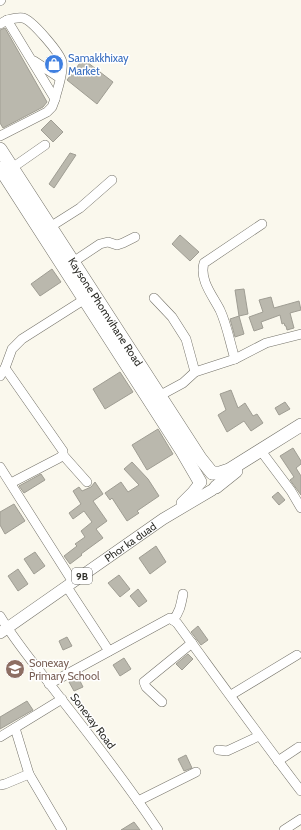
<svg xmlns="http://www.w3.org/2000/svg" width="301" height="830" font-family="Cabin,sans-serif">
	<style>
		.building { fill: #bab8ad; stroke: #9f9d93 }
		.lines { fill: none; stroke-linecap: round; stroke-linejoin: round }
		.minor-casing { stroke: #747269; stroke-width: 10 }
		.major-casing { stroke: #747269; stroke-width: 12 }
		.highway-casing { stroke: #747269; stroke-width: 14 }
		.minor { stroke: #fff; stroke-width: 9 }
		.major { stroke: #fff; stroke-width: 11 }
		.highway { stroke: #fff; stroke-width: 13 }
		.labels { text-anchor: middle; stroke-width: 3; stroke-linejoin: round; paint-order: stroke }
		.shield { fill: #fff; stroke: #6d6d69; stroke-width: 1 }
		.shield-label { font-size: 10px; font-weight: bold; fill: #2e2e29 }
		.shop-label { font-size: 11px; fill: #366cbe; stroke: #fff; text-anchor: start }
		.street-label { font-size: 11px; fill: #2e2e29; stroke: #fff }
		.education-label { font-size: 11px; fill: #785e54; stroke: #fff; text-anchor: start }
	</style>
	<rect width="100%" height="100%" fill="#faf8ed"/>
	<!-- building -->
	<g class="building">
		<path d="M5,28L47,102L43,107L3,128L0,123V30Z"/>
		<path d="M83,59L113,82L97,104L67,80Z"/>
		<path d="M51,120L63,132L53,142L41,130Z"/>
		<path d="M70,153L76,155L54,188L49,184Z"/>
		<path d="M180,235L199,252L190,261L172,244Z"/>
		<path d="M52,269L61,282L40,296L31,284Z"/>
		<path d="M244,289L248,314L239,316L235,290Z"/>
		<path d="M271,297L274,308L299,301L301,310L290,313L294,328L287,330L286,326H285L284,323L282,324L280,315L261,322L263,328L254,331L249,317L263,312L259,300Z"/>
		<path d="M239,316L244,334L235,337L230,319Z"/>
		<path d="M120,372L133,392L105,409L93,389Z"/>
		<path d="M231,390L238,408L245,403L253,416L257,414L263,423L251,431L244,421L227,432L218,415L226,410L220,394Z"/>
		<path d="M285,402L290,409L279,415L275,408Z"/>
		<path d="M158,429L173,454L147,470L132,445Z"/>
		<path d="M293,448L301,461V464L296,468L301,476V495L290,480L294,477L280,456Z"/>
		<path d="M132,462L148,479L159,496L137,511L139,513L127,521L112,498L110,500L105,493L121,482L128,492L139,485L124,469Z"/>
		<path d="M41,474L45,480L24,493L19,486Z"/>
		<path d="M95,482L103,494L93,501L107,521L96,529L103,538L81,554L82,555L70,564L64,556L77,546L75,544L85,537L81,531L92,522L84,511L73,519L69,513L81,504L73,491L79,487L82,491L91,487Z"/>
		<path d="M278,492L285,500L279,505L272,497Z"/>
		<path d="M14,504L25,521L5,534L0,525V512Z"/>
		<path d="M156,546L166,562L150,574L139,558Z"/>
		<path d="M35,552L45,566L34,574L24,559Z"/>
		<path d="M18,569L28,584L18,591L8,576Z"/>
		<path d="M119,575L130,589L120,597L108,583Z"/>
		<path d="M138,589L147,601L139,607L130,596Z"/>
		<path d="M198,626L208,640L201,645L191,632Z"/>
		<path d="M67,637L72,646L63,650L59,641Z"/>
		<path d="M188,654L193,659L182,670L176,664Z"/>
		<path d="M124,658L131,669L120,676L113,665Z"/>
		<path d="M78,677L83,687L74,691L69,682Z"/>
		<path d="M27,701L33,710L0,729V717Z"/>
		<path d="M186,755L192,768L184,771L178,759Z"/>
		<path d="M134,822L140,830H121Z"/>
	</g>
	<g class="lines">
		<defs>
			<g id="minor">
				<path d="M0,1L1,0"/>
				<path d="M7,20C11,19 18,17 23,18C32,20 60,53 62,62C64,72 57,90 55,99"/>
				<path d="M0,24L7,20L55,99L52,107L47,112L0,136"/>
				<path d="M34,61L60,78"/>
				<path d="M12,168L45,145"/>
				<path d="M50,227L80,208L112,180"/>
				<path d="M73,262L100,244L108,242L117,245L123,243L135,237"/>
				<path d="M154,298L172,317L186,339L195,372"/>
				<path d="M235,359C230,343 227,325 220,310C213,296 199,280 204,263L262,224"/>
				<path d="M5,368L63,451V455L59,458L11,483"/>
				<path d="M0,376L5,368L12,349L22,339L85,299"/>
				<path d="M159,396L183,383L195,372L235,359L266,343L301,334"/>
				<path d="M261,451L291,491L301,508"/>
				<path d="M63,455L87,482"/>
				<path d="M0,467L73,582"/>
				<path d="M67,587L109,651"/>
				<path d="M0,616C18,646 41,672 62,700C95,742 128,785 158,830"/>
				<path d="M173,620C180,612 181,604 183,594"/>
				<path d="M49,684L170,618L177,623C218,679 259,736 301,791"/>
				<path d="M231,695L297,655"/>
				<path d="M162,702L146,687L144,682L192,643"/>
				<path d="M15,728L29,774L62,830"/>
				<path d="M0,737L62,699"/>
				<path d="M218,750L227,751L259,736"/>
				<path d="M278,761L299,747"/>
				<path d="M0,785L5,784L29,774"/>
				<path d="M138,801L196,772"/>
				<path d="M284,830L301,819"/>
			</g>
			<g id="major">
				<path d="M182,503L193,492L200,483"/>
				<path id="s1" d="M0,633L163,519L212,490"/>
			</g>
			<g id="highway">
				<path id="s2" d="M0,149L200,458L212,473"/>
				<path d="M0,168L182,451L200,482"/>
				<path d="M213,473H220L229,470L301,425"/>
				<path d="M216,487L236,471"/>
			</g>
		</defs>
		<!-- minor casing -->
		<use href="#minor" class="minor-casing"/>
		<!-- major casing -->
		<use href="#major" class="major-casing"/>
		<!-- highway casing -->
		<use href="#highway" class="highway-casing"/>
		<!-- minor -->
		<use href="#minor" class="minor"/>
		<!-- major -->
		<use href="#major" class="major"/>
		<!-- highway -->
		<use href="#highway" class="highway"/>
	</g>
	<!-- icons -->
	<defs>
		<symbol id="shop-disc" viewBox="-11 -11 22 22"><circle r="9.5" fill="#3f7fe0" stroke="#fff"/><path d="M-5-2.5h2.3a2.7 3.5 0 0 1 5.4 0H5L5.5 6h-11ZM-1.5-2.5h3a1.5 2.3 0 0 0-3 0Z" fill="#fff"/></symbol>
		<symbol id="school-disc" viewBox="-11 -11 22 22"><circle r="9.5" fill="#8d6e63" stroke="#fff"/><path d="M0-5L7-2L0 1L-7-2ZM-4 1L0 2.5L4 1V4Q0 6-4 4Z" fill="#fff"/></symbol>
	</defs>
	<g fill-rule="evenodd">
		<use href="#shop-disc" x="43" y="53" width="22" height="22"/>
		<use href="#school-disc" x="4" y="658" width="22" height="22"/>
	</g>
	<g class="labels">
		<!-- shield labels -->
		<rect class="shield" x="72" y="568" width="20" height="16" rx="3"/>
		<g class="shield-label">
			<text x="82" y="580">9B</text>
		</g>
		<!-- shop labels -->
		<g class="shop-label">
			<text x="68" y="62">Samakkhixay<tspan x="68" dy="13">Market</tspan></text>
		</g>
		<!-- street labels -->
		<g class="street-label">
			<text dy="4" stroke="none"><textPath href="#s2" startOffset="194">Kaysone Phomvihane Road</textPath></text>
			<text dy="4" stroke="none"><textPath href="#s1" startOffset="159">Phor ka duad</textPath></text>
			<text transform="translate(93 721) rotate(53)" y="4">Sonexay Road</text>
		</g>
		<!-- education labels -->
		<g class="education-label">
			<text x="29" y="667">Sonexay<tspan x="29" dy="13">Primary School</tspan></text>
		</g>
	</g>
</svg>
